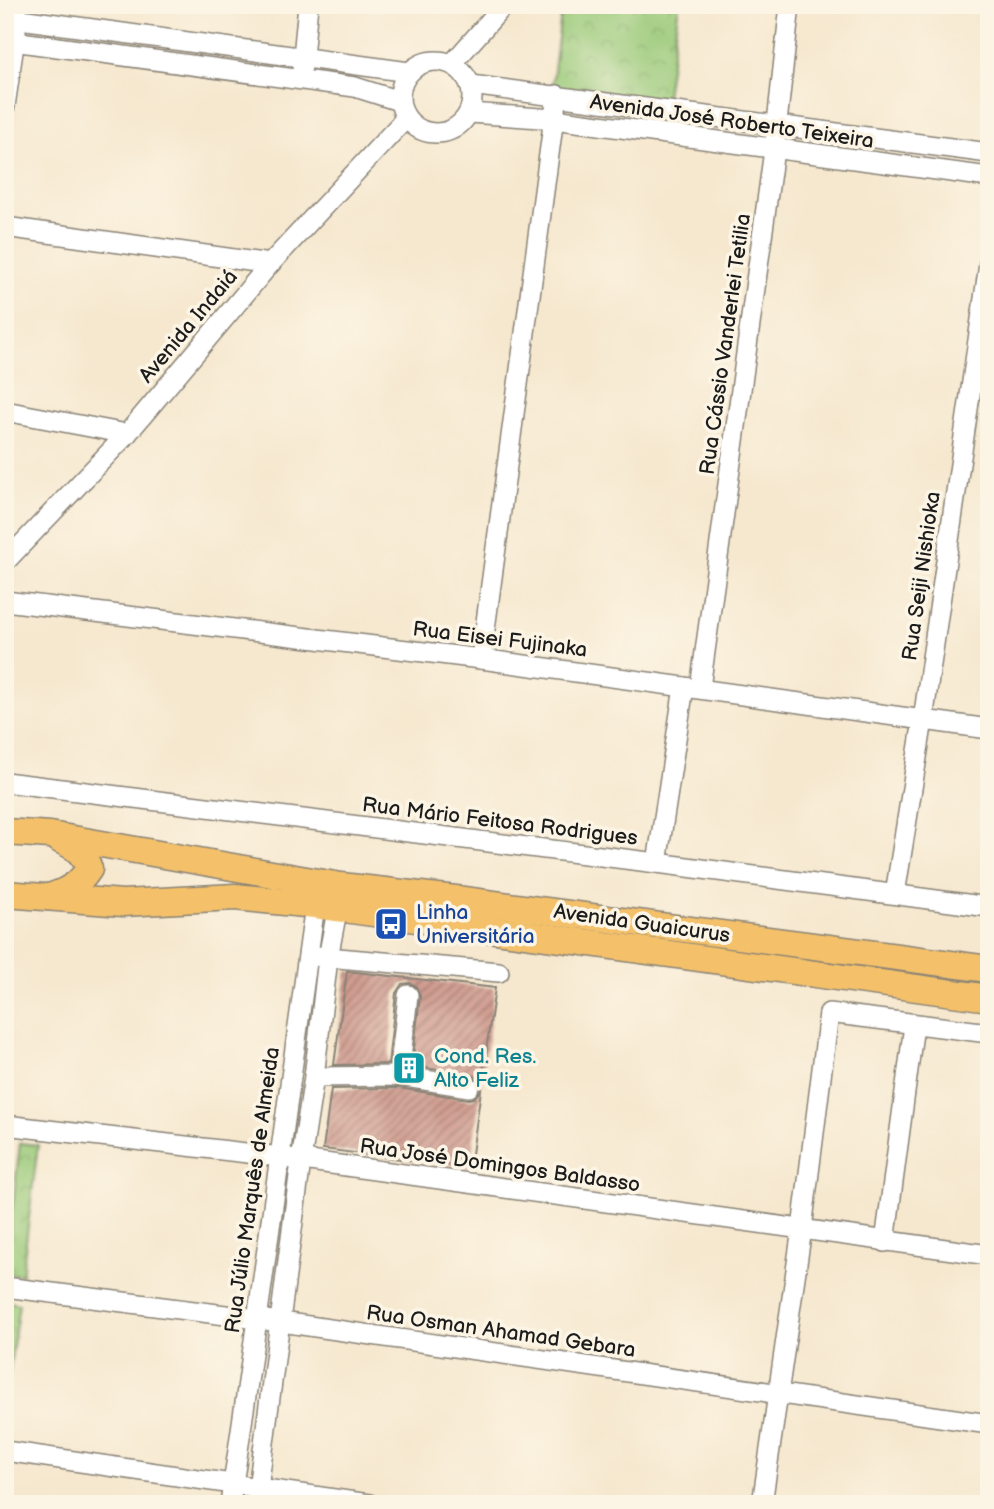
<svg xmlns="http://www.w3.org/2000/svg" width="994" height="1509" font-family="'Balsamiq Sans',sans-serif">
	<style>
		.park { fill: url(#park-crowns); stroke: #5a724a; stroke-width: 2 }
		.building { fill: url(#building-hatch) }
		.lines { fill: none; stroke-linecap: round; stroke-linejoin: round }
		.minor-casing { stroke: #898276; stroke-width: 22 }
		.major-casing { stroke: #898276; stroke-width: 29 }
		.minor { stroke: #fff; stroke-width: 19 }
		.major { stroke: #f4c16a; stroke-width: 26 }
		.labels { text-anchor: middle; stroke-width: 7; stroke-linejoin: round; paint-order: stroke }
		.street-label { font-size: 21px; fill: #1c1c1c; stroke: #fcf5e5 }
		.transit-label { font-size: 21px; fill: #164399; stroke: #fcf5e5; text-anchor: start }
		.culture-label { font-size: 21px; fill: #0d838f; stroke: #fcf5e5; text-anchor: start }
	</style>
	<defs>
		<pattern id="park-crowns" width="20" height="18" patternUnits="userSpaceOnUse" patternTransform="scale(1.75)"><rect width="20" height="18" fill="#99c978"/><path d="M2 6a3 3 0 1 1 6 0M12 15a3 3 0 1 1 6 0" fill="none" stroke="#83ac67"/></pattern>
		<pattern id="building-hatch" width="6" height="6" patternUnits="userSpaceOnUse" patternTransform="scale(1.75)"><rect width="6" height="6" fill="#d09c90"/><path d="M-1 1l2-2M0 6l6-6M5 7l2-2" fill="none" stroke="#a87e75"/></pattern>
	</defs>
	<rect width="100%" height="100%" fill="#fcf5e5"/>
	<filter id="ink" filterUnits="userSpaceOnUse"><feTurbulence type="fractalNoise" baseFrequency=".0143" numOctaves="2"/><feDisplacementMap in="SourceGraphic" scale="14" xChannelSelector="R" yChannelSelector="G"/><feConvolveMatrix kernelMatrix="1 2 1 2 8 2 1 2 1" color-interpolation-filters="sRGB"/></filter>
	<filter id="wash" filterUnits="userSpaceOnUse"><feTurbulence type="fractalNoise" baseFrequency=".00686" numOctaves="4" result="noise"/><feDisplacementMap in="SourceGraphic" scale="28" xChannelSelector="R" yChannelSelector="G"/><feGaussianBlur stdDeviation="1.57" result="paint"/><feColorMatrix in="noise" values="0 0 0 0 0 0 0 0 0 0 0 0 0 0 0 0 0 1.4 0 .05"/><feComposite in="paint" operator="in"/></filter>
	<g filter="url(#wash)">
		<rect width="100%" height="100%" fill="#f6e8cf"/>
		<!-- park -->
		<g class="park">
			<path d="M562,5H679L665,103L552,87Z"/>
			<path d="M20,1143L38,1145L22,1275L5,1274Z"/>
			<path d="M5,1301L19,1304L5,1403Z"/>
		</g>
		<g id="blocks">
			<!-- building -->
			<g class="building">
				<path d="M347,971L495,988L481,1087L477,1078L472,1075L412,1066L420,996L416,986L410,983L402,984L396,993L388,1064L334,1065Z"/>
				<path d="M398,1088L468,1099L474,1098L481,1090L470,1168L323,1149L331,1089Z"/>
			</g>
		</g>
	</g>
	<g filter="url(#ink)">
		<use href="#blocks" fill-opacity="0" stroke="#898276" stroke-width="2"/>
		<g class="lines">
			<defs>
				<g id="minor">
					<path d="M5,17L409,72"/>
					<path d="M5,40L355,87L399,101"/>
					<circle cx="436" cy="97" r="36"/>
					<path d="M452,64L504,5"/>
					<path d="M302,67L308,5"/>
					<path d="M471,85L989,153"/>
					<path d="M5,106L16,31"/>
					<path d="M470,113L554,119L989,177"/>
					<path d="M5,227L270,264"/>
					<path d="M5,411L127,434"/>
					<path d="M5,562L127,434L270,264L406,118"/>
					<path d="M5,601L481,659L989,729"/>
					<path d="M481,659L557,95"/>
					<path d="M700,688L774,150L790,5"/>
					<path d="M5,782L657,863L989,907"/>
					<path d="M657,863L684,687"/>
					<path d="M895,894L923,720L989,264"/>
					<path d="M315,956L499,972"/>
					<path d="M399,1076L408,995"/>
					<path d="M314,1077L399,1076L469,1087"/>
					<path d="M5,1125L281,1157L989,1255"/>
					<path d="M885,1242L914,1025"/>
					<path d="M5,1287L281,1322L989,1424"/>
					<path d="M5,1451L369,1504"/>
					<path d="M230,1504C261,1300 288,1096 317,891"/>
					<path d="M256,1504L301,1161L314,1077L328,958L340,895"/>
					<path d="M762,1504L802,1229L829,1013L989,1033"/>
				</g>
				<g id="major">
					<path d="M5,832L50,835L341,886L456,899L989,969"/>
					<path d="M5,894L123,903L235,897L315,905L989,998"/>
					<path d="M49,897C67,891 78,886 89,869C84,853 76,847 60,840"/>
				</g>
			</defs>
			<!-- minor casing -->
			<use href="#minor" class="minor-casing"/>
			<!-- major casing -->
			<use href="#major" class="major-casing"/>
			<!-- minor -->
			<use href="#minor" class="minor"/>
			<!-- major -->
			<use href="#major" class="major"/>
		</g>
	</g>
	<!-- icons -->
	<defs>
		<symbol id="bus-square" viewBox="-11 -11 22 22"><rect x="-9" y="-9" width="18" height="18" rx="4" fill="#1a4fb4" stroke="#fcf5e5"/><path d="M-5-6H5V4H4V6H2V4H-2V6H-4V4H-5ZM-3.5-4V0h7V-4ZM-3.5 1.2v1.5H-2V1.2ZM2 1.2v1.5H3.5V1.2Z" fill="#fff"/></symbol>
		<symbol id="building-square" viewBox="-11 -11 22 22"><rect x="-9" y="-9" width="18" height="18" rx="4" fill="#0f9aa8" stroke="#fcf5e5"/><path d="M-4-6H4V6H1V3H-1V6H-4ZM-2.5-4.3h1.7v1.8h-1.7ZM.8-4.3h1.7v1.8H.8ZM-2.5-1h1.7V.8h-1.7ZM.8-1h1.7V.8H.8Z" fill="#fff"/></symbol>
	</defs>
	<g fill-rule="evenodd">
		<use href="#bus-square" x="372" y="905" width="38" height="38"/>
		<use href="#building-square" x="390" y="1049" width="38" height="38"/>
	</g>
	<g class="labels">
		<!-- street labels -->
		<g class="street-label">
			<text transform="translate(732 121) rotate(8)" y="7">Avenida José Roberto Teixeira</text>
			<text transform="translate(188 326) rotate(-50)" y="7">Avenida Indaiá</text>
			<text transform="translate(725 344) rotate(-82)" y="7">Rua Cássio Vanderlei Tetilia</text>
			<text transform="translate(921 576) rotate(-82)" y="7">Rua Seiji Nishioka</text>
			<text transform="translate(500 639) rotate(7)" y="7">Rua Eisei Fujinaka</text>
			<text transform="translate(500 821) rotate(7)" y="7">Rua Mário Feitosa Rodrigues</text>
			<text transform="translate(642 923) rotate(8)" y="7">Avenida Guaicurus</text>
			<text transform="translate(500 1165) rotate(8)" y="7">Rua José Domingos Baldasso</text>
			<text transform="translate(252 1190) rotate(-82)" y="7">Rua Júlio Marquês de Almeida</text>
			<text transform="translate(501 1331) rotate(8)" y="7">Rua Osman Ahamad Gebara</text>
		</g>
		<!-- transit labels -->
		<g class="transit-label">
			<text x="416" y="919">Linha<tspan x="416" dy="24">Universitária</tspan></text>
		</g>
		<!-- culture labels -->
		<g class="culture-label">
			<text x="434" y="1063">Cond. Res.<tspan x="434" dy="24">Alto Feliz</tspan></text>
		</g>
	</g>
	<!-- margin -->
	<rect width="994" height="1509" fill="none" stroke="#fcf5e5" stroke-width="28"/>
</svg>
